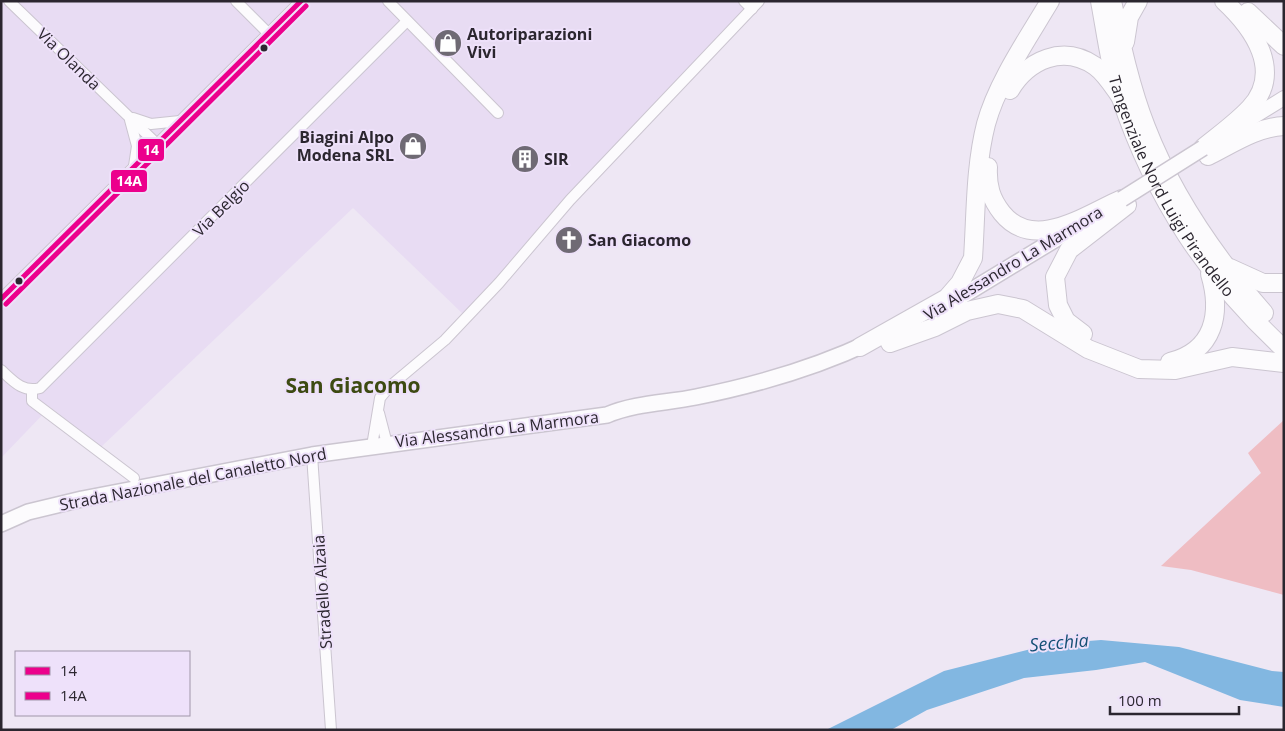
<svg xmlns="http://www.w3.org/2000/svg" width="1285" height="731" font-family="'Open Sans',sans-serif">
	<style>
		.built { fill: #e8dcf3 }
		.green { fill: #efbdc3 }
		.water { fill: #82b7e1 }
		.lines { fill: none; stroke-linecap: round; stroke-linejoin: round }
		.street-casing { stroke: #cbc5d0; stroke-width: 12 }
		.secondary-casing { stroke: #cbc5d0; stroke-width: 16 }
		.primary-casing { stroke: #cbc5d0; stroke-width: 18 }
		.highway-casing { stroke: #cbc5d0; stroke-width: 20 }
		.street { stroke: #fcfbfd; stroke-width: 10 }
		.secondary { stroke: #fcfbfd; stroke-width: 14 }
		.primary { stroke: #fcfbfd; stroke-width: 15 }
		.highway { stroke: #fcfbfd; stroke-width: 18 }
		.primary-bridge-casing { stroke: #cbc5d0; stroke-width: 18; stroke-linecap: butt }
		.primary-bridge { stroke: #fcfbfd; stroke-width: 15 }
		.bus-1-casing { stroke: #eee1fa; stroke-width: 9 }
		.bus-2-casing { stroke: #eee1fa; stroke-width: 9 }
		.bus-1 { stroke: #ec008c; stroke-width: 5 }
		.bus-2 { stroke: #ec008c; stroke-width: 5 }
		.bus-dot { fill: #2b262f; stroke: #eee1fa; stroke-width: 2 }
		.labels { text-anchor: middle; stroke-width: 4; stroke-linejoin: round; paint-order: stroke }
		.poi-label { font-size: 16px; font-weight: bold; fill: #2b262f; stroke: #eee1fa; text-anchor: start }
		.street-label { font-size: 16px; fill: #2b262f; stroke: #eee1fa }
		.water-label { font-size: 18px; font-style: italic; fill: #155075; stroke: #eee1fa }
		.district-label { font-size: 21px; font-weight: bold; fill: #3d4a12; stroke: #eee1fa }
		.line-badge { stroke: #eee1fa; stroke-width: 2 }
		.badge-label { font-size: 14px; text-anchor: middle; font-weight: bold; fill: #fff }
	</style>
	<rect width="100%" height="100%" fill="#eee7f4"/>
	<!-- built -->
	<path class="built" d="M1,1H753L567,198L464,315L353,208L101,447L50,407L1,458Z"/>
	<!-- green -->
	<path class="green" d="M1284,420V595L1191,570L1161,566L1261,473L1248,453Z"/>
	<!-- water -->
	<path class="water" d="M1101,640L1179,647L1272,671L1284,672V707L1240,700L1145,662L1096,670L1024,678L927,710L891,730H826L944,671L1051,644Z"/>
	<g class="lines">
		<defs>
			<g id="street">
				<path d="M9,1L157,144"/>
				<path d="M236,1L268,33"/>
				<path d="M388,1L498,113"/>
				<path d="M744,1L752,9"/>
				<path d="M133,118L151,124L180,121"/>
				<path d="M130,120L137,146L134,166"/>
				<path d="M1,299L301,1"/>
				<path d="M1,370C13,381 23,393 40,388L407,21"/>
				<path d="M32,391V401L134,478"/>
				<path d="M379,413L387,444"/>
				<path d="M372,446L380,398L389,387L445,340L499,283L570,200L759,1"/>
				<path d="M312,455L331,730"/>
			</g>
			<path id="secondary" d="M1240,125L1284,98"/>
			<g id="primary">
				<path d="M939,310L1079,225"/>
				<path d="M1,524L28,512L82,499L312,455L607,415C635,403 667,403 696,397C756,385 815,368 870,342"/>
			</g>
			<g id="highway">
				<path id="s1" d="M1100,1C1106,33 1110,67 1121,98C1154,197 1207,278 1284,349"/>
				<path d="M1112,1C1121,43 1130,86 1146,127C1173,197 1215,257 1264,313"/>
				<path d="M1248,12L1284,46"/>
				<path d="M1125,42L1129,17L1138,1"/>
				<path d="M1010,90C1028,60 1063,44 1095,66C1105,73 1113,86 1120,96"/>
				<path d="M1203,148C1219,135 1236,123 1250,108C1284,71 1253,28 1224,1"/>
				<path d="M1208,156C1232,144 1257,127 1284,126"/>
				<path d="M988,167C987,186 991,199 1002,213C1034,253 1087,214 1122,199"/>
				<path d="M1230,268L1263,283H1284"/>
				<path d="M1083,334L1066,321L1058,305L1055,277L1069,250L1127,205"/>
				<path d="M890,343L935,327L967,311L998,304L1023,309L1088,349L1139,369L1175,370L1232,357L1284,363"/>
				<path d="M860,347L947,298L960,283L973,258C976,214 975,167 986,124C997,83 1028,38 1050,1"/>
				<path d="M1170,362C1214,351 1222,314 1210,274"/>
			</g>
		</defs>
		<!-- street casing -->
		<use href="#street" class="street-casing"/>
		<!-- secondary casing -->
		<use href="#secondary" class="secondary-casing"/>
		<!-- primary casing -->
		<use href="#primary" class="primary-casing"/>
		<!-- highway casing -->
		<use href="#highway" class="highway-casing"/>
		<!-- street -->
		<use href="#street" class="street"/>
		<!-- secondary -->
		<use href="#secondary" class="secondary"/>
		<!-- primary -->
		<use href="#primary" class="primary"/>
		<!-- highway -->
		<use href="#highway" class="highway"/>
		<defs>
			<path id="primary-bridge" d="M1122,199L1203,148"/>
		</defs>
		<!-- primary-bridge casing -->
		<use href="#primary-bridge" class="primary-bridge-casing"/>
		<!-- primary-bridge -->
		<use href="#primary-bridge" class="primary-bridge"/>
		<defs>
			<path id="bus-1" d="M1,299L301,1"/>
			<path id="bus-2" d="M6,304L306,6"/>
		</defs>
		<!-- bus-1 casing -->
		<use href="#bus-1" class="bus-1-casing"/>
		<!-- bus-2 casing -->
		<use href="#bus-2" class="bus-2-casing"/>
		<!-- bus-1 -->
		<use href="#bus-1" class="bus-1"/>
		<!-- bus-2 -->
		<use href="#bus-2" class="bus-2"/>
	</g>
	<!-- icons -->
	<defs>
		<symbol id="shop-disc" viewBox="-11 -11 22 22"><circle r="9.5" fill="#6f6a74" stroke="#eee1fa"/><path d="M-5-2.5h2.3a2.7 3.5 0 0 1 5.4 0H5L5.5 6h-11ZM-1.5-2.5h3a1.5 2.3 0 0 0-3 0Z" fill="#fff"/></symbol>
		<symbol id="building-disc" viewBox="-11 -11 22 22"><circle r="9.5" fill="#6f6a74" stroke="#eee1fa"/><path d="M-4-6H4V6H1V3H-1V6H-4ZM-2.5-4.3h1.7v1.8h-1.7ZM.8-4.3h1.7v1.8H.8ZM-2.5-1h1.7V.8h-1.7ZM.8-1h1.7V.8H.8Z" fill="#fff"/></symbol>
		<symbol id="church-disc" viewBox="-11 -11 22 22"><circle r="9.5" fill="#6f6a74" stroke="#eee1fa"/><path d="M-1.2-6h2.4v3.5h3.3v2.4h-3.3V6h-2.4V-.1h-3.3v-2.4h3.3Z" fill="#fff"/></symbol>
	</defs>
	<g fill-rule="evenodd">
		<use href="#shop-disc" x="432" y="27" width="32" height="32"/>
		<use href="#shop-disc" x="397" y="130" width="32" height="32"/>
		<use href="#building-disc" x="509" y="143" width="32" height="32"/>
		<use href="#church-disc" x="553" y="224" width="32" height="32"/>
	</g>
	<!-- markers -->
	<g class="bus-dot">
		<circle cx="264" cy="48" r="4.5"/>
		<circle cx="19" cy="281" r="4.5"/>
	</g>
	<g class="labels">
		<!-- poi labels -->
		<g class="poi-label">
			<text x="467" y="40">Autoriparazioni<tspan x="467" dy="18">Vivi</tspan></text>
			<text x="394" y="143" text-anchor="end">Biagini Alpo<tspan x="394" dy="18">Modena SRL</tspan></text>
			<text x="544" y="165">SIR</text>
			<text x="588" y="246">San Giacomo</text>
		</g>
		<!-- street labels -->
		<g class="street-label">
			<text transform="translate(69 59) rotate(44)" y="6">Via Olanda</text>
			<text dy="6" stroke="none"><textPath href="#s1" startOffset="201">Tangenziale Nord Luigi Pirandello</textPath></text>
			<text transform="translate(221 208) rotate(-45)" y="6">Via Belgio</text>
			<text transform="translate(1013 263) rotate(-31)" y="6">Via Alessandro La Marmora</text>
			<text transform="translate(497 429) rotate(-7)" y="6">Via Alessandro La Marmora</text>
			<text transform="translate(193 479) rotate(-11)" y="6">Strada Nazionale del Canaletto Nord</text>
			<text transform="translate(322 592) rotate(-94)" y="6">Stradello Alzaia</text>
		</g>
		<!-- water labels -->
		<g class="water-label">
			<text transform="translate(1059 643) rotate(-5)" y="6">Secchia</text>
		</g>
		<!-- district labels -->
		<g class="district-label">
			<text x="353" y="393">San Giacomo</text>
		</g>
	</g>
	<g class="line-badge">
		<rect x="137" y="138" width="28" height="24" rx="5" fill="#ec008c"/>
		<rect x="110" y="169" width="38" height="24" rx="5" fill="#ec008c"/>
	</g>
	<g class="badge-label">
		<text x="151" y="155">14</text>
		<text x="129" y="186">14A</text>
	</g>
	<!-- border -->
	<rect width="1285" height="731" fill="none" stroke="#2b262f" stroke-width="5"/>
	<!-- legend -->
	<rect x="15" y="651" width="175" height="65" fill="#eee1fa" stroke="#a096a9"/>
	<rect x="25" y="667" width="25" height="8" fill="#ec008c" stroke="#a096a9"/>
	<text x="60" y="676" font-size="15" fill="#2b262f">14</text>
	<rect x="25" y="692" width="25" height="8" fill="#ec008c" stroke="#a096a9"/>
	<text x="60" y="701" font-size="15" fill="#2b262f">14A</text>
	<!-- scale -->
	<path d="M1110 706v8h129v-8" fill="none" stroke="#2b262f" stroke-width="2.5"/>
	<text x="1118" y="706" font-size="15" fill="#2b262f" stroke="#eee1fa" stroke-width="4" paint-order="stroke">100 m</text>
</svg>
